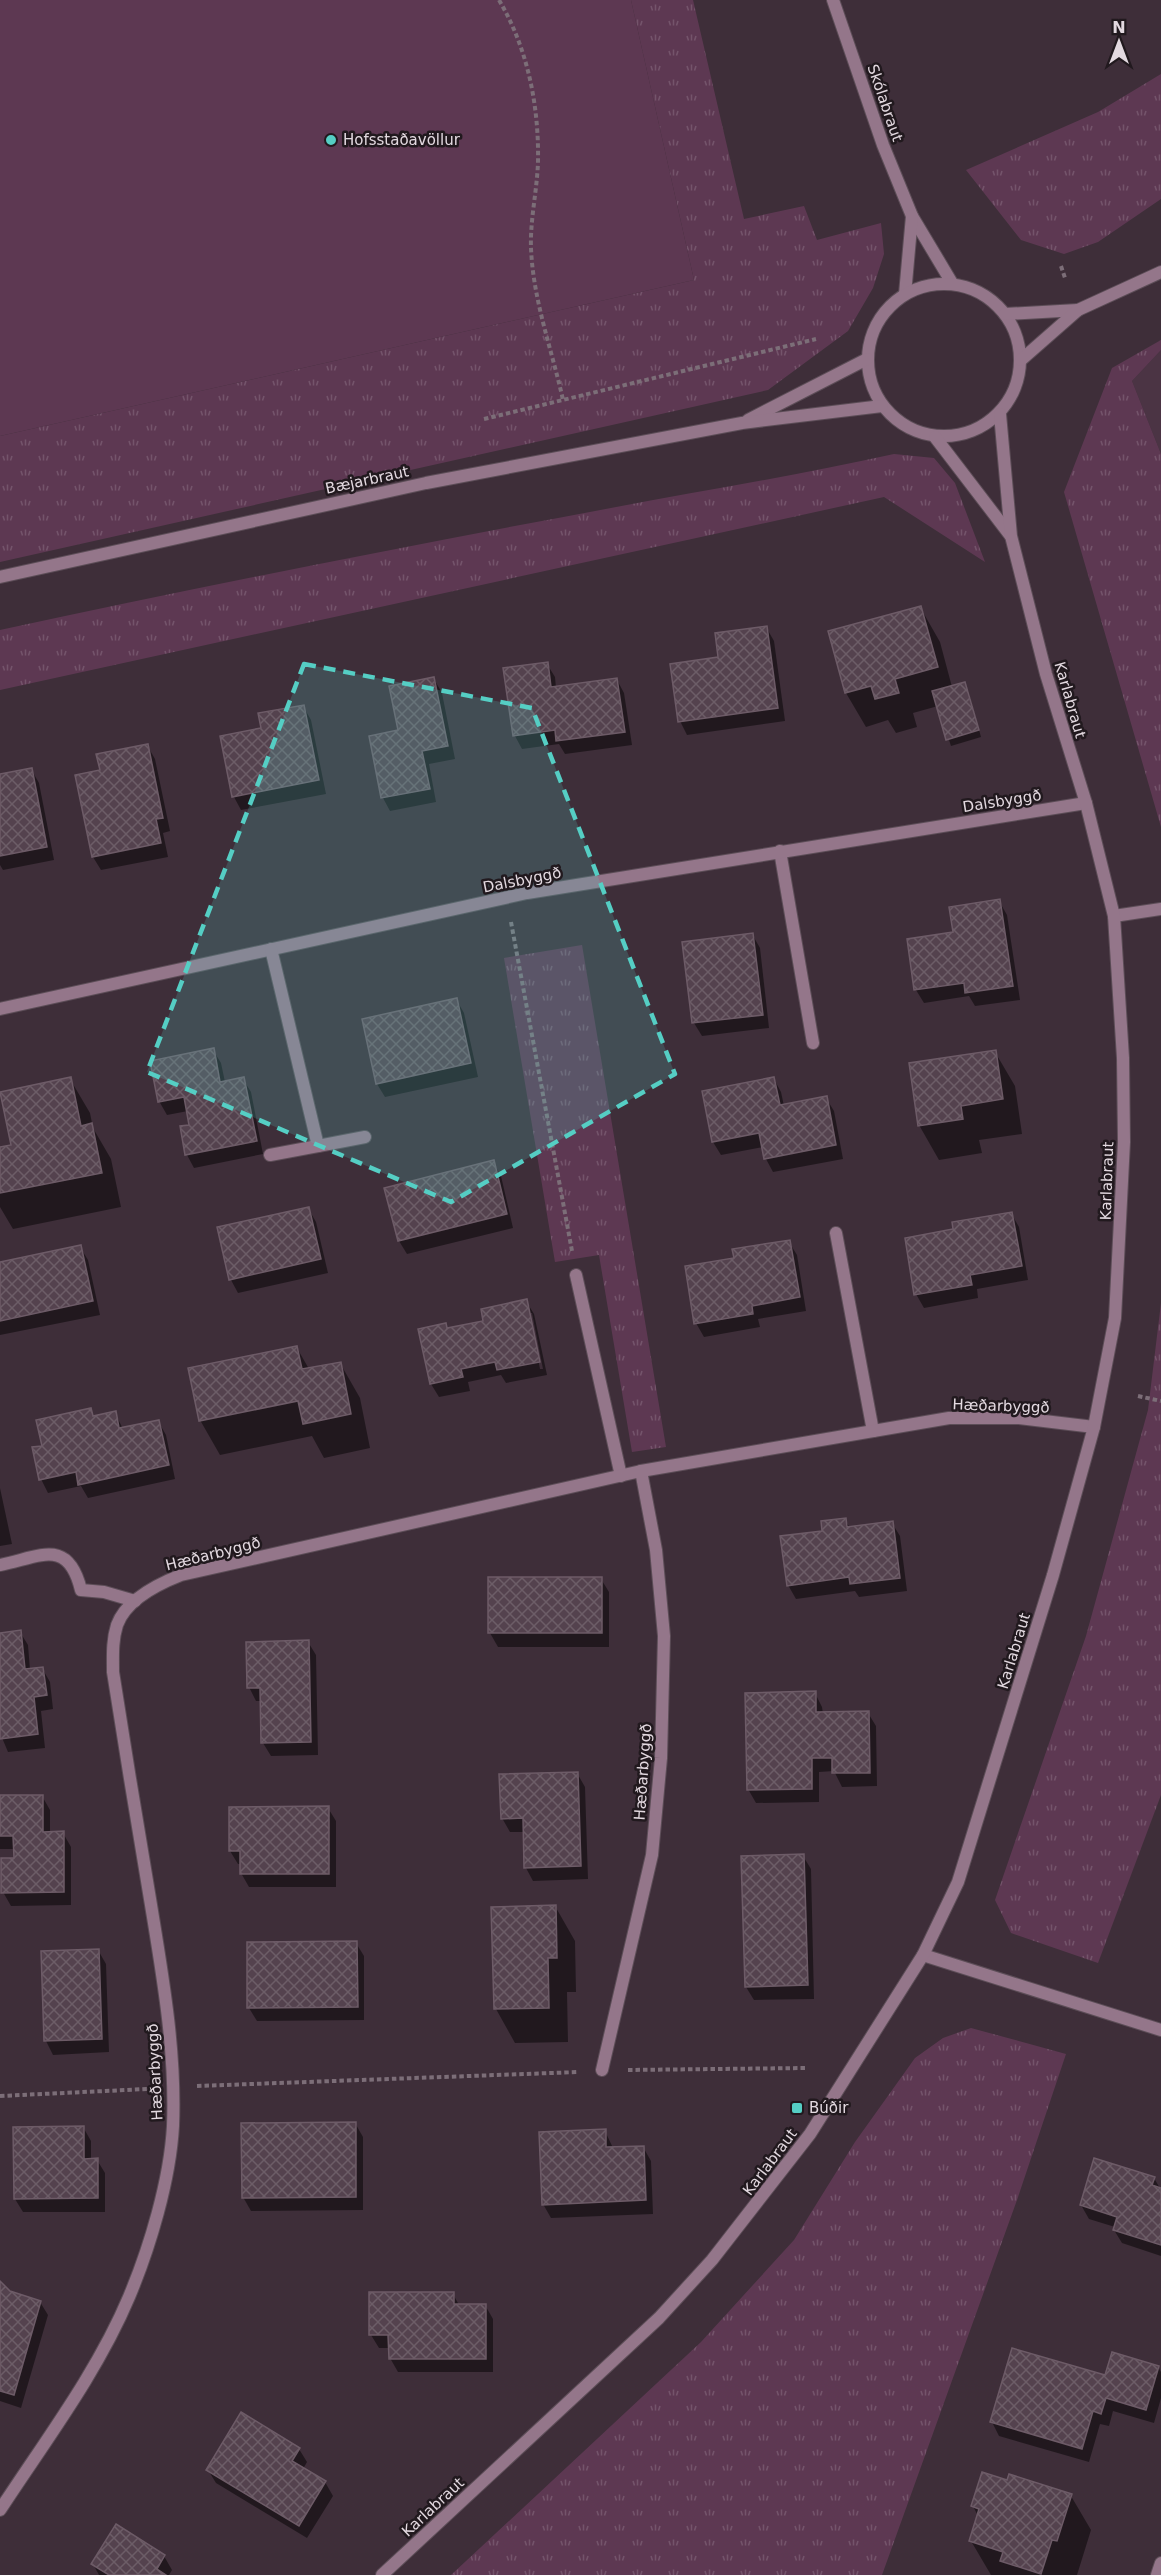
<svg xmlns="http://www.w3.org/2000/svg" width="1161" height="2575" font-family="'DejaVu Sans',sans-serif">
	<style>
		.built { fill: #4b3444 }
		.grass { fill: url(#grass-tufts) }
		.pitch { fill: #5d3852 }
		.shadow { fill: #0007; fill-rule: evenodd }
		.building { fill: url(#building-cross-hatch); stroke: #6d5b67; stroke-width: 1.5 }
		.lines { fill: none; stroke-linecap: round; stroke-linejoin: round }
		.minor-casing { stroke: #5c4d57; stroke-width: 14 }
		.tertiary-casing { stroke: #5c4d57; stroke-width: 14 }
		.path { stroke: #7c6e78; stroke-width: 4; stroke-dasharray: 4.5 3; stroke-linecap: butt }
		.minor { stroke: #94768a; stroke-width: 12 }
		.tertiary { stroke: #94768a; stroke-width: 12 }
		.marked { fill: #55cec4; fill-opacity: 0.2; stroke: #55cec4; stroke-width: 4.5; stroke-dasharray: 12 8; stroke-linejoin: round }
		.poi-dot { fill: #55cec4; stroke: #21191e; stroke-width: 2 }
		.labels { text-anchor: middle; stroke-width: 5; stroke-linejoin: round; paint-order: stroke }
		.street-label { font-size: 15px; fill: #e3d9e0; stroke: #21191e }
		.poi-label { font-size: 15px; fill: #e3d9e0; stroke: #21191e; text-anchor: start }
	</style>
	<defs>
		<pattern id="grass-tufts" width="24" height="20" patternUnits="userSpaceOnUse" patternTransform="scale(1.5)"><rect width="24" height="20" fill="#5d3852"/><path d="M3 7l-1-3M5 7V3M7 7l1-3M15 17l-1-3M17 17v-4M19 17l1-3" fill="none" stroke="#74546b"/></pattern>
		<pattern id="building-cross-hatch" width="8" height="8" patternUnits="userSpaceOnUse" patternTransform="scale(1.5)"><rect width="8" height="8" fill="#54424e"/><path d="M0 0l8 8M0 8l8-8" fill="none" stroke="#6c5d67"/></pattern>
	</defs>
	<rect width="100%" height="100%" fill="#3e2e39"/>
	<!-- built -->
	<path class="built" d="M1161,350V454L1132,381Z"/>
	<!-- grass -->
	<g class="grass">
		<path d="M631,0H693L744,219L804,206L817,240L881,223L884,254L873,288L848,331L768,390L0,562V436L694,280Z"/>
		<path d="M1161,74V199L1098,242L1064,254L1021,240L966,170L1098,112Z"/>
		<path d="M1161,340V350L1132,381L1161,454V827L1064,492L1112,368Z"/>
		<path d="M894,454L934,458L955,483L985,562L884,497L0,690V630C203,586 407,546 611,508C705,490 800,475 894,454Z"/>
		<path d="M582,945L666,1447L632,1452L599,1255L555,1262L504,958Z"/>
		<path d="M1161,1303V1795L1098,1963L1011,1933L995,1900L1086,1636L1148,1410Z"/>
		<path d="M971,2028L1066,2054L1017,2200L882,2575H451L701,2342L794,2240L855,2142L915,2058L943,2038Z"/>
	</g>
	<!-- pitch -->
	<path class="pitch" d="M0,0H631L694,280L0,436Z"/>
	<!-- shadow -->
	<g class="shadow">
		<path d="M920,607L940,642L952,687L964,684L968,690L981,737L951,746L938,706L913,713L917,727L896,733L888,720L866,727L846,693Z"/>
		<path d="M766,627L774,641L785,721L687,735L680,721L720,658Z"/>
		<path d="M547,664L555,677L556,688L617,680L624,693L632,745L565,754L559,744L522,749L515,736Z"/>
		<path d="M434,679L442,693L455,759L429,764L436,802L390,811L383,798L371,737L400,732Z"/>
		<path d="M303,706L311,720L326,794L241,810L234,797L222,737L263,729Z"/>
		<path d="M147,745L155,759L170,831L163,833L168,857L101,870L93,857L101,771Z"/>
		<path d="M31,769L39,783L54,860L3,870L0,865V775Z"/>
		<path d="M999,901L1007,915L1020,1000L975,1006L969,996L924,1003L916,990L955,933Z"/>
		<path d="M752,934L760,948L769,1028L702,1036L694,1023Z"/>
		<path d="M456,999L464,1013L478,1077L385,1097L377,1084Z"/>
		<path d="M213,1050L221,1063L225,1082L243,1079L251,1092L263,1154L194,1168L187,1155L181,1128L191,1126L188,1111L167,1115L159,1101Z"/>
		<path d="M995,1052L1015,1086L1022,1134L979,1140L982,1153L939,1160L919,1125Z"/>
		<path d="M70,1079L90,1113L93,1128L111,1159L121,1207L13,1229L0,1207V1148L12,1146Z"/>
		<path d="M774,1079L781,1092L784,1106L826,1098L834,1111L843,1159L773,1172L766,1159L763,1147L721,1155L713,1142Z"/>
		<path d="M493,1162L501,1176L513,1228L407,1254L399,1241Z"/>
		<path d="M308,1208L316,1222L328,1273L238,1293L231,1280L219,1228Z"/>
		<path d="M1011,1213L1019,1227L1028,1280L977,1289L978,1298L924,1308L916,1294L955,1230Z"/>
		<path d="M789,1242L797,1255L806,1311L758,1319L760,1327L704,1337L696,1323L735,1259Z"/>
		<path d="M80,1247L88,1260L100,1315L0,1335V1264Z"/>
		<path d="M526,1301L534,1314L547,1375L506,1383L501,1375L468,1382L470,1391L439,1397L431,1384L420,1330L445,1325L448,1330L485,1322ZM529,1313H532L543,1369H540Z"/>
		<path d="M297,1348L309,1369L340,1363L360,1398L370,1448L324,1458L312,1436L220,1455L200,1420Z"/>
		<path d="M90,1410L94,1417L115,1413L123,1429L158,1421L166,1435L175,1479L88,1498L81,1486L48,1493L41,1479L43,1447Z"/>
		<path d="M0,1488L12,1544L0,1546Z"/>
		<path d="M845,1520L850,1528L892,1523L900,1536L907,1591L859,1597L855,1591L796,1599L788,1585L824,1532Z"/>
		<path d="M490,1579H601L609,1592V1647H498L490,1633Z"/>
		<path d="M20,1632L28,1645L30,1670L42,1668L50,1682L53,1709L41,1711L45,1748L8,1752L0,1733V1634Z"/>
		<path d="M308,1642L316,1655L318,1755L271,1756L263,1743L262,1701H256L249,1687Z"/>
		<path d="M815,1693L822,1707L823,1714L868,1713L876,1726L877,1786L842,1787L834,1771L819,1772V1802L756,1803L748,1789Z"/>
		<path d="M577,1773L585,1787L588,1879L533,1881L526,1868L524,1832H510L502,1818Z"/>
		<path d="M42,1796L50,1810V1833H63L71,1847V1905L11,1906L3,1892L15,1859V1849H0V1807Z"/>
		<path d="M328,1808L336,1821V1887H249L241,1873V1864H238L230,1851Z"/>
		<path d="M803,1856L811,1869L814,1999L754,2000L746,1987Z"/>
		<path d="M555,1906L575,1941L576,1992H567L568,2042L515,2043L496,2009Z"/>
		<path d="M356,1943L364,1956V2020L257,2021L249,2008Z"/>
		<path d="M98,1950L106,1964L109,2052L53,2055L46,2041L42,1952Z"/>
		<path d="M355,2123L363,2137V2210L251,2211L243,2197Z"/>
		<path d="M83,2127L91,2141V2160H97L105,2173V2212H23L15,2199Z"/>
		<path d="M605,2131L613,2148L643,2147L651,2161L653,2214L551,2218L543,2204Z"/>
		<path d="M1154,2178L1161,2190V2256L1122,2243L1114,2230L1115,2227L1089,2219L1081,2205Z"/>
		<path d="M0,2283L9,2292L40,2302L48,2315L21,2408L0,2401Z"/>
		<path d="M453,2294L459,2305H485L493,2319V2372H398L390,2358V2348H379L371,2335Z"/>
		<path d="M1158,2367L1161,2372V2398L1154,2423L1113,2411L1109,2426L1100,2424L1089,2462L999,2436L992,2422L1106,2377Z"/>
		<path d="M299,2449L307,2462L303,2469L325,2482L333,2496L307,2538L216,2483L208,2470Z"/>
		<path d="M1008,2482L1071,2496L1091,2530L1077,2575H991L971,2541L978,2516L973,2506Z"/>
		<path d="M164,2556L172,2570L169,2575H99L93,2564Z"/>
	</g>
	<!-- building -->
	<g class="building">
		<path d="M921,606L938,667L895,679L899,693L875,699L871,686L845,693L828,631Z"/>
		<path d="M767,626L778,708L678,722L670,664L718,657L715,633Z"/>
		<path d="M548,662L551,687L617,678L625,732L556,741L555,730L513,736L503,668Z"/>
		<path d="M434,677L448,746L422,751L430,789L381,798L369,736L398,730L389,686Z"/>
		<path d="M965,682L979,730L946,740L932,691Z"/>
		<path d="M304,705L319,780L232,797L220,736L261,728L258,713Z"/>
		<path d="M148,744L163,818L156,819L161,843L92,857L75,775L100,770L96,754Z"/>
		<path d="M32,768L47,847L0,856V774Z"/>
		<path d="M1000,899L1013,986L965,993L964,983L914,990L907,939L953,932L949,907Z"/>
		<path d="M753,933L763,1015L692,1023L682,942Z"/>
		<path d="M457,998L471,1063L376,1084L362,1019Z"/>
		<path d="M214,1048L220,1082L244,1077L257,1141L185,1155L180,1126L189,1125L184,1097L158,1102L150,1061Z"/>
		<path d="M996,1050L1003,1099L961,1106L963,1119L918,1126L909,1063Z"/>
		<path d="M71,1077L81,1126L92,1123L102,1173L0,1193V1147L11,1145L0,1092Z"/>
		<path d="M774,1077L780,1105L827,1096L836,1145L764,1159L759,1133L712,1142L702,1091Z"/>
		<path d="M494,1160L507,1214L398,1241L384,1188Z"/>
		<path d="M309,1207L321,1259L229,1280L217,1227Z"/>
		<path d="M1012,1212L1022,1266L970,1275L972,1285L914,1295L905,1238L953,1229L952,1222Z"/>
		<path d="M790,1240L800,1297L752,1306L753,1314L694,1324L685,1266L734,1258L732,1249Z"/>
		<path d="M81,1245L93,1301L0,1321V1262Z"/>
		<path d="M527,1299L540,1362L497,1370L495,1362L461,1369L463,1377L430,1384L418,1329L446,1323L447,1328L483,1321L481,1309Z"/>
		<path d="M297,1346L302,1369L341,1362L351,1414L303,1424L298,1401L199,1421L188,1368Z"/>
		<path d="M91,1408L93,1416L116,1411L119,1428L159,1420L169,1465L78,1485L76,1472L39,1480L32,1447L42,1446L36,1420Z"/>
		<path d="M846,1518L847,1527L893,1521L900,1578L850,1584L849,1577L787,1586L780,1536L822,1531L821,1521Z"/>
		<rect x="488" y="1577" width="114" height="56"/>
		<path d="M21,1630L25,1669L43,1667L47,1695L34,1697L38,1734L0,1739V1633Z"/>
		<path d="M309,1640L311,1742L261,1743L260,1688H247L246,1642Z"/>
		<path d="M816,1691V1712L869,1711L870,1773H832V1758H812V1789L747,1790L745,1693Z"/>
		<path d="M578,1772L581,1866L524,1868L523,1818L501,1819L499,1774Z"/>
		<path d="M0,1795H43V1832L64,1831V1892L1,1893V1858H14L13,1836H0Z"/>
		<path d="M329,1806V1874H240V1851H229V1807Z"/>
		<path d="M804,1854L808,1985L745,1987L741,1856Z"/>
		<path d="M556,1905L557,1958H548L549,2008L494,2009L491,1907Z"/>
		<path d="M357,1941L358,2007L247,2008V1942Z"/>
		<path d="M99,1949L102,2039L44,2041L41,1951Z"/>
		<path d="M356,2122V2197L242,2198L241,2123Z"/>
		<path d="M84,2126V2159L98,2158V2198L14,2199L13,2127Z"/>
		<path d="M606,2129V2147L644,2146L646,2200L542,2205L539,2132Z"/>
		<path d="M1094,2158L1155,2177L1152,2185L1161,2188V2245L1113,2230L1117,2217L1080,2205Z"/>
		<path d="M0,2281L10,2291L41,2301L14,2395L0,2391Z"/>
		<path d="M369,2292H454V2304H486V2359H389L388,2335H369Z"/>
		<path d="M1012,2348L1105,2375L1112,2352L1159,2366L1146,2410L1106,2398L1101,2414L1093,2411L1082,2449L990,2422Z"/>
		<path d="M241,2412L300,2448L292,2461L326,2481L299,2526L206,2470Z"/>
		<path d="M982,2472L1007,2480L1009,2474L1072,2494L1057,2541L1052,2540L1041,2574L1000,2561L1003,2552L969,2541L979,2509L971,2506Z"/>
		<path d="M116,2524L165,2555L157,2569L166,2575H109L91,2564Z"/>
	</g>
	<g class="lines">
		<defs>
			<g id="minor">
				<path d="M833,0L883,145L912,216L952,283"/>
				<path d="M905,294L912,216"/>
				<path d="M780,851L813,1043"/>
				<path d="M0,1009L527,893L1086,803"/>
				<path d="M318,1146L365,1137"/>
				<path d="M270,1155L318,1146L271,949"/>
				<path d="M836,1233L873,1431"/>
				<path d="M576,1275L621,1476"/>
				<path d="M0,1565C40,1557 68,1537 81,1590L104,1592L135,1601"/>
				<path d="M923,1955L1161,2030"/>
				<path d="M602,2070L652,1855L661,1758L664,1636L656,1550L641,1471"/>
				<path d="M0,2510C45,2441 97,2373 129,2297C150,2247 170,2180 173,2126C176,2052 163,1978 151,1905C138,1827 125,1750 113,1672C113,1656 112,1641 117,1625C126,1600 158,1584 181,1575L641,1471L949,1418H1019L1094,1427"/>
				<path d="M1157,2575L1161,2563"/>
			</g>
			<g id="tertiary">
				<circle cx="944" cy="360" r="76"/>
				<path d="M1005,314L1078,310"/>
				<path d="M1021,360L1078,310L1161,272"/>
				<path d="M748,420L867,359"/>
				<path d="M935,437L1010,535"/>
				<path d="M0,577L426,483L742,423L882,406"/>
				<path d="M1114,916L1161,909"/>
				<path d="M382,2575L659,2318L712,2260L810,2134L923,1955L958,1882L1053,1575L1094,1427L1115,1318L1124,1142L1123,1058L1114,916L1086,803L1046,674L1011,536L1000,414"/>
			</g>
		</defs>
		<!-- minor casing -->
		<use href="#minor" class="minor-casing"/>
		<!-- tertiary casing -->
		<use href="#tertiary" class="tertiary-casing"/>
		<!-- path -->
		<g class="path">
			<path d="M499,0C528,49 539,106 538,162C537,191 530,220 531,248C533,300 552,350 563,400"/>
			<path d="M1061,266L1065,278"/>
			<path d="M484,419L816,339"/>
			<path d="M511,922L572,1251"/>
			<path d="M1138,1396L1161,1401"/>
			<path d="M628,2070L808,2068"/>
			<path d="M197,2086L579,2072"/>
			<path d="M0,2096L147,2089"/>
		</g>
		<!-- minor -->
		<use href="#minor" class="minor"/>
		<!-- tertiary -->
		<use href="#tertiary" class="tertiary"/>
	</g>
	<!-- marked area -->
	<path class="marked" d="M304,664L532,708L675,1074L451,1202L147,1072Z"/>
	<!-- markers -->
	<g class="poi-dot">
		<circle cx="331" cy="140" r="6"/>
		<rect x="791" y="2102" width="12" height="12" rx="3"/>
	</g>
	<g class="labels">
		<!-- street labels -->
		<g class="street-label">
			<text transform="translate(885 103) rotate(71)" y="5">Skólabraut</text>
			<text transform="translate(367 480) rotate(-12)" y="5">Bæjarbraut</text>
			<text transform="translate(1070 700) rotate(74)" y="5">Karlabraut</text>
			<text transform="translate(1002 801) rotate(-9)" y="5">Dalsbyggð</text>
			<text transform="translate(522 880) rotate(-11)" y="5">Dalsbyggð</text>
			<text transform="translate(1107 1181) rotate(-88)" y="5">Karlabraut</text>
			<text transform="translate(1001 1406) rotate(2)" y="5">Hæðarbyggð</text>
			<text transform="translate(213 1554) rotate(-14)" y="5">Hæðarbyggð</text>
			<text transform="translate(1014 1651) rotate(-73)" y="5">Karlabraut</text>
			<text transform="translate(643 1772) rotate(-86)" y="5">Hæðarbyggð</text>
			<text transform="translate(155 2072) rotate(-93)" y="5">Hæðarbyggð</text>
			<text transform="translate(770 2162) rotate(-53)" y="5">Karlabraut</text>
			<text transform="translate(433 2507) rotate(-43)" y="5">Karlabraut</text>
		</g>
		<!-- poi labels -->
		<g class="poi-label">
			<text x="343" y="145">Hofsstaðavöllur</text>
			<text x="809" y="2113">Búðir</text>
		</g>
	</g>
	<!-- north arrow -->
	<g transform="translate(1119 42)" stroke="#21191e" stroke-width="4.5" paint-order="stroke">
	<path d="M0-4.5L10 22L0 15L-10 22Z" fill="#e3d9e0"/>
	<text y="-9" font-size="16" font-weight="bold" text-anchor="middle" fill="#e3d9e0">N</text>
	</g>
</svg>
